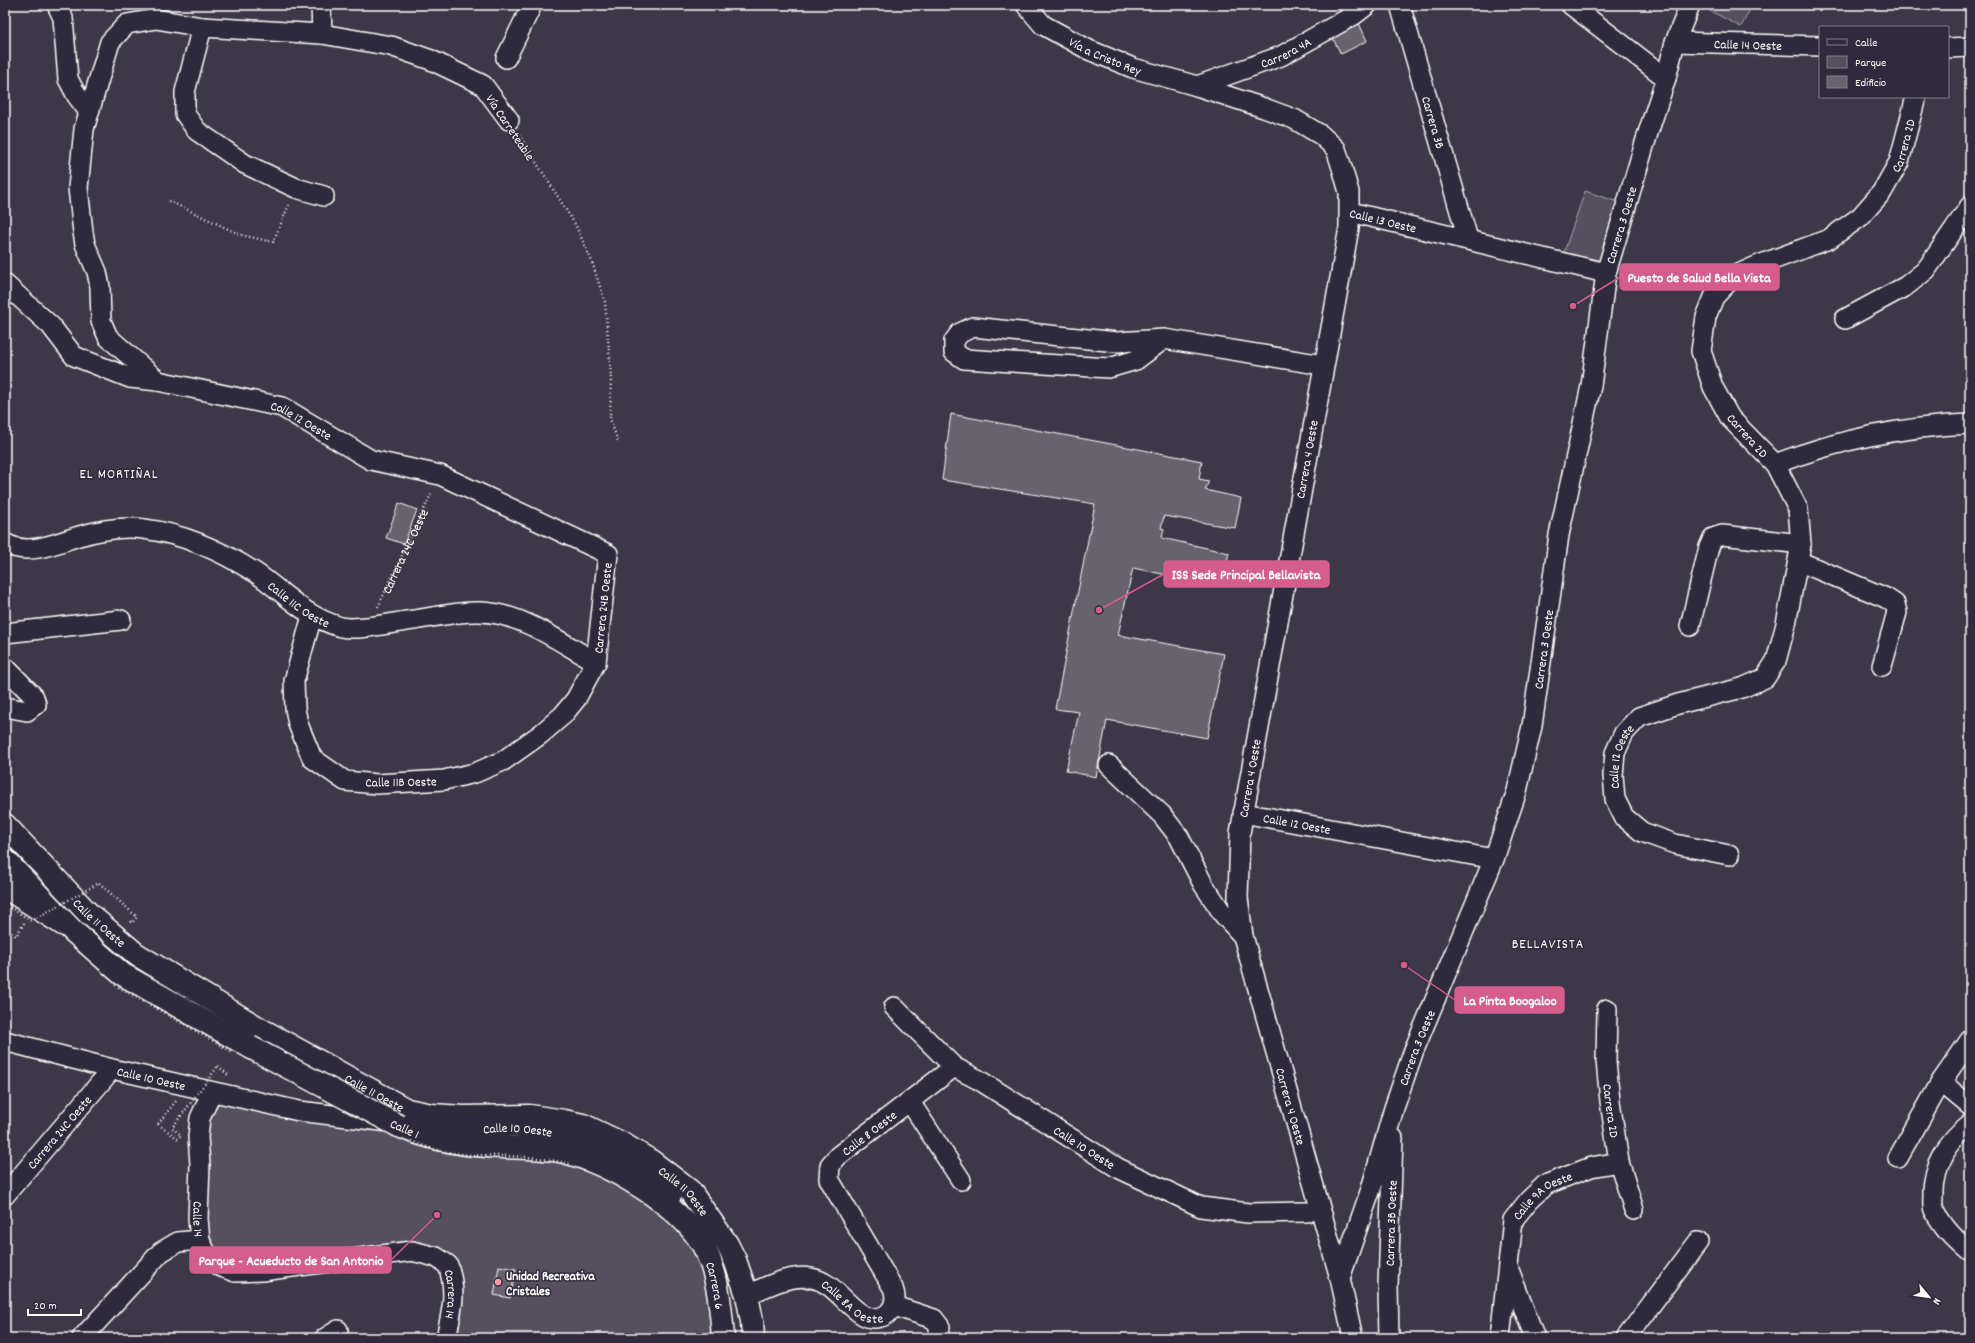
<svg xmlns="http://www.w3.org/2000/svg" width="1975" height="1343" font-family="Dekko,sans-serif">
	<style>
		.green { fill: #555060; stroke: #aaa8b0 }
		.building { fill: #666270; stroke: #fff }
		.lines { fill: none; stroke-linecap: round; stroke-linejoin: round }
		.minor-casing { stroke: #fff; stroke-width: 22 }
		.major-casing { stroke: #fff; stroke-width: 25 }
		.path { stroke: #fff; stroke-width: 2.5; stroke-dasharray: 1 3; stroke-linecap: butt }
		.minor { stroke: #2f2a3d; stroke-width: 19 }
		.major { stroke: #2f2a3d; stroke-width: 22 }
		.major-bridge-casing { stroke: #fff; stroke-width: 25; stroke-linecap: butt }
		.path-bridge { stroke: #fff; stroke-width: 2.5; stroke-dasharray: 1 3; stroke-linecap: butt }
		.major-bridge { stroke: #2f2a3d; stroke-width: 22 }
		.poi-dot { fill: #ff9aa2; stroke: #2f2a3d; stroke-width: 1.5 }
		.labels { text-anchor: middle; stroke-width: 3; stroke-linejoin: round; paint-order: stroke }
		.street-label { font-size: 13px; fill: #fff; stroke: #2f2a3d }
		.poi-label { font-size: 13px; font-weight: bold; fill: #fff; stroke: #2f2a3d; text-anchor: start }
		.neighbourhood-label { font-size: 14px; letter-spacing: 1px; fill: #fff; stroke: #2f2a3d }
		.leader { fill: none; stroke: #d45d8c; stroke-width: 1.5 }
		.callout-dot { fill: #d45d8c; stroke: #2f2a3d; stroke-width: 1.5 }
		.callout { fill: #d45d8c; stroke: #d45d8c; stroke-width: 1.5 }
		.callout-label { font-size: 14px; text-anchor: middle; font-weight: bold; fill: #fff }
	</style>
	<rect width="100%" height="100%" fill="#3c3749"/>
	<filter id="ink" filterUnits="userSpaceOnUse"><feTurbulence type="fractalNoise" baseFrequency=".025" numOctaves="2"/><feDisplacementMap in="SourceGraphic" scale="8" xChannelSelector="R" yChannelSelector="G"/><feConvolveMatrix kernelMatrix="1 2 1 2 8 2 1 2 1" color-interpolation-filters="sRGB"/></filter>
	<g filter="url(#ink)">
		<!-- green -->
		<g class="green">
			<path d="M1699,5H1752L1741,27Z"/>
			<path d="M1585,191L1624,204L1603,265L1564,252Z"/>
			<path d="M212,1092L573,1156L698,1236L723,1338H446L453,1301L436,1257L221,1267L198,1219Z"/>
		</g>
		<!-- building -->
		<g class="building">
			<path d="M1358,21L1367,41L1341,54L1331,35Z"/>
			<path d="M951,414L1202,461L1199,479L1209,481L1205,490L1241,498L1235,528L1164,516L1161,528L1164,529L1162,538L1229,553L1221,586L1133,568L1118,635L1224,654L1207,738L1107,720L1096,777L1066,771L1079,712L1055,709L1095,504L942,480Z"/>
			<path d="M399,503L417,510L404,544L386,538Z"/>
			<path d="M499,1266L516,1269L510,1298L494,1295Z"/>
		</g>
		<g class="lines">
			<defs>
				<g id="minor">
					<path d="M57,5L63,18L68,79L77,96L89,112"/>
					<path d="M321,5L322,34"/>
					<path id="s2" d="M1026,5L1043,25L1089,50L1133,68L1197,86L1264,108L1294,119L1321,135L1336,149L1343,171L1349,192V228L1240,833L1238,898L1243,936L1340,1278L1353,1338"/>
					<path id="s3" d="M1400,5L1468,239"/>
					<path d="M1571,5L1666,78"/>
					<path d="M202,27L185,92V114L197,131L245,164L296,188L324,196"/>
					<path id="s4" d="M1675,42L1820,46"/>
					<path d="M1948,48L1970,47"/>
					<path d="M506,58L532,5"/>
					<path id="s5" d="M1197,86L1281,56L1354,15L1367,5"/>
					<path id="s6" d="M1350,212L1606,273"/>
					<path id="s7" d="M5,284L51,326L74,356L130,378L158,381L282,407L371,460L440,475L608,554L596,662L576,699L563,715L541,734L503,761L475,773L444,780L377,784L345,781L312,758L298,724L295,708L294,681L312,616"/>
					<path d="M1845,319L1906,286L1926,270L1970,206"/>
					<path d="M1164,339L1136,360L1109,368L964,359L954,352V341L960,333L973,327L1117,342L1164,339L1323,365"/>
					<path d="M158,381L108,337L101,321L100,287L97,272L85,244L83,232L78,188L84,129L110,42L127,24L156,19L202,27L322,34L391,46L431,60L483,85L509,120"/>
					<path d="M1775,464C1840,439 1901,427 1970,424"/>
					<path id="s8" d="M5,543C28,557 56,543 79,536C100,530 123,526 144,529C184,534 223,552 256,573C286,594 305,617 341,627C358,631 396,622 414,620C435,617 458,611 480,612C522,613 561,643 596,662"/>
					<path d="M1798,561L1886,598L1895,604L1897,612L1882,666"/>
					<path d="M1690,626L1709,547L1713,538L1722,535L1801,544"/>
					<path d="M5,633L121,620"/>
					<path d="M5,667L34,697L36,704L27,711L5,707"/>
					<path d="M1109,765L1162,815L1179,837L1203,884L1223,914L1243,936"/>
					<path id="s9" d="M1243,813L1494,859"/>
					<path id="s10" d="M1729,855L1675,844L1642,832L1624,817L1615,799L1613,775L1615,753L1624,733L1639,717L1678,704L1742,688L1765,678L1776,661L1786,624L1801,544L1798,509L1775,464L1730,418L1713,387L1701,351L1706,317L1714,297L1734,276L1759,265L1829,239L1860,217L1882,192L1899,162L1916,97"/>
					<path d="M5,889L63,926"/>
					<path id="s11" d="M894,1007L954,1067L979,1080L1118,1168L1201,1207L1248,1213L1307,1212"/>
					<path id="s12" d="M1607,1009L1606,1061L1610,1101L1619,1162L1634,1210"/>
					<path id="s13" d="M5,1041L112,1069L299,1111L389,1122"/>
					<path d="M1941,1082L1970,1106"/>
					<path id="s14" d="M212,1092L200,1118L198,1137L200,1164L198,1219L200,1240L207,1255L221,1267L235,1272L262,1271L412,1251L436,1257L448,1265C457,1292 452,1311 446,1338"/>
					<path d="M910,1102L961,1180"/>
					<path d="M1970,1124C1947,1141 1932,1166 1933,1195C1933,1200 1932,1206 1934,1210C1943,1228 1955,1239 1970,1252"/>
					<path id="s15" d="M423,1127C432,1128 441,1130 450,1130C472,1131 493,1126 514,1127C582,1131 620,1155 671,1197"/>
					<path d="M1898,1158L1941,1082L1970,1040"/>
					<path id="s16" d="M5,1195L112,1069"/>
					<path d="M1509,1270L1535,1338"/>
					<path id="s17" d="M1340,1278L1371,1189L1394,1108L1414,1050L1494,859L1517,791L1532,726L1559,535L1591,386L1606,273L1648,133L1666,78L1675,42L1690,5"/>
					<path id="s18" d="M747,1295C766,1287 790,1274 811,1278C834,1282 844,1304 863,1315C871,1320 884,1319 890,1311C896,1304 896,1296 893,1288L829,1179L830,1165L838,1156L954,1067"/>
					<path d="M894,1306L934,1319L940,1327L938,1338"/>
					<path d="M82,1338L161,1252L178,1242L200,1240"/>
					<path d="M325,1338L338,1330"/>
					<path id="s19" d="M1389,1338L1388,1287L1393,1138"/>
					<path id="s20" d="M1500,1338L1513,1220L1529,1200L1545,1185L1591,1167L1619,1162"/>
					<path d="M1626,1338L1698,1242"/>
				</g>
				<g id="major">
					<path id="s21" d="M5,825L88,913L136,954L260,1029L407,1110L432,1115L463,1117L530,1116L564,1121L583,1125L621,1143L651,1161L690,1191L727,1244L735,1260L747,1295L752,1321L753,1338"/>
					<path d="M5,860L73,931L122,974L250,1047"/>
					<path id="s22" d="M399,1126C427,1138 456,1144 487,1146C509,1148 531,1147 554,1150C600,1158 669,1198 697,1236C717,1262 721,1307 723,1338"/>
				</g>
			</defs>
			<!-- minor casing -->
			<use href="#minor" class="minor-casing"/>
			<!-- major casing -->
			<use href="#major" class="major-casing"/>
			<!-- path -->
			<g class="path">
				<path d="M519,135L575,224L591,259L605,302L611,375L610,419L618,441"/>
				<path d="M169,201L241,235L273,242L289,205"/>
				<path d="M5,316L9,311"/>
				<path id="s1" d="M378,607L432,492"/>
				<path d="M99,883L137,917L132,923L130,921"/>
				<path d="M5,928L16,936L25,922"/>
				<path d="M218,1066L229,1076"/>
				<path d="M158,1124L176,1101"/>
			</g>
			<!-- minor -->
			<use href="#minor" class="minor"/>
			<!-- major -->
			<use href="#major" class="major"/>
			<defs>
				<path id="major-bridge" d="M250,1047L399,1126"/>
			</defs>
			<!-- major-bridge casing -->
			<use href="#major-bridge" class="major-bridge-casing"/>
			<!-- path-bridge -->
			<g class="path-bridge">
				<path d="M5,909L7,905L31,921L99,883"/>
				<path d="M115,985L231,1051"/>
				<path d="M158,1124L178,1139L181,1135L172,1128L218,1066"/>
				<path d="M411,1141C452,1159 484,1154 527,1157C541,1158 556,1161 570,1164"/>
			</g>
			<!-- major-bridge -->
			<use href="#major-bridge" class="major-bridge"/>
		</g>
	</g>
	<!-- markers -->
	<circle class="poi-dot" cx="498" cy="1282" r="4"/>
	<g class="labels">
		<!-- street labels -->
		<g class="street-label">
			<text dy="5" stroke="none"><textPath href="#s4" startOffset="73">Calle 14 Oeste</textPath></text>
			<text dy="5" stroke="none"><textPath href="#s5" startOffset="95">Carrera 4A</textPath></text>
			<text dy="5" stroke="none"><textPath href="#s2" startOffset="96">Vía a Cristo Rey</textPath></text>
			<text dy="5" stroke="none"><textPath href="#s3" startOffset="122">Carrera 3B</textPath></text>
			<text transform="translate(511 127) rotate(56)" y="5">Vía Carreteable</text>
			<text dy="5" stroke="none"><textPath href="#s10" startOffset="1029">Carrera 2D</textPath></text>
			<text dy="5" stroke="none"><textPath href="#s6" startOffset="34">Calle 13 Oeste</textPath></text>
			<text dy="5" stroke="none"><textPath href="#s17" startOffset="1095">Carrera 3 Oeste</textPath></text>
			<text dy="5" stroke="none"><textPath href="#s7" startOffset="338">Calle 12 Oeste</textPath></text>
			<text transform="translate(1748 435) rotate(48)" y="5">Carrera 2D</text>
			<text transform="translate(1306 459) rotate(-80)" y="5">Carrera 4 Oeste</text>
			<text dy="5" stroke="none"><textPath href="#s1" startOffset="62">Carrera 24C Oeste</textPath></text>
			<text dy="5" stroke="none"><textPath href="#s8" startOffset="317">Calle 11C Oeste</textPath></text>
			<text transform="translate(602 608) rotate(-84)" y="5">Carrera 24B Oeste</text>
			<text dy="5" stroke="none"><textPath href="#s17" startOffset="663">Carrera 3 Oeste</textPath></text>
			<text dy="5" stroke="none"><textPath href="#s10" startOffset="178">Calle 12 Oeste</textPath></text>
			<text transform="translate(1249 778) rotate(-80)" y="5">Carrera 4 Oeste</text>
			<text transform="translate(401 781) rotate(-1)" y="5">Calle 11B Oeste</text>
			<text dy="5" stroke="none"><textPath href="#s9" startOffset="55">Calle 12 Oeste</textPath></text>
			<text dy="5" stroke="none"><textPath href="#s21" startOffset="136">Calle 11 Oeste</textPath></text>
			<text dy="5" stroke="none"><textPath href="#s17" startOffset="243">Carrera 3 Oeste</textPath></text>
			<text dy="5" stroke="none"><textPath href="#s13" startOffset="151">Calle 10 Oeste</textPath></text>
			<text dy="5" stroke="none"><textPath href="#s21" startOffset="460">Calle 11 Oeste</textPath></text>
			<text dy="5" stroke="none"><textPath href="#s2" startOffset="1323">Carrera 4 Oeste</textPath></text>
			<text dy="5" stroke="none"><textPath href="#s12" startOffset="102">Carrera 2D</textPath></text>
			<text transform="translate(405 1128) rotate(24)" y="5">Calle 1</text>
			<text dy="5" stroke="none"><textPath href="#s15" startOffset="95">Calle 10 Oeste</textPath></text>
			<text dy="5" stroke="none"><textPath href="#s16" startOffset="83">Carrera 24C Oeste</textPath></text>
			<text dy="5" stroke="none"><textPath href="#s18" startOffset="377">Calle 8 Oeste</textPath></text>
			<text dy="5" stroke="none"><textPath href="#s11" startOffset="238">Calle 10 Oeste</textPath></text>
			<text dy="5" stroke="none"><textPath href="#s21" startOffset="796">Calle 11 Oeste</textPath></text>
			<text dy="5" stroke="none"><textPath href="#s20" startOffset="158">Calle 9A Oeste</textPath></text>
			<text dy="5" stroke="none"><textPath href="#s14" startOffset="130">Calle 14</textPath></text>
			<text dy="5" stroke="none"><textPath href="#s19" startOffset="115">Carrera 3B Oeste</textPath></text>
			<text dy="5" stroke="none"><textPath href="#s22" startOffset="381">Carrera 6</textPath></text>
			<text dy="5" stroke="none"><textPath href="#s14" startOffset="448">Carrera 14</textPath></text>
			<text dy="5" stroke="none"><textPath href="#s18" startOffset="116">Calle 8A Oeste</textPath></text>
		</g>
		<!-- poi labels -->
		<g class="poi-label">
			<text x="506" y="1280">Unidad Recreativa<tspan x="506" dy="15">Cristales</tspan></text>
		</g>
		<!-- neighbourhood labels -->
		<g class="neighbourhood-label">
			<text x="119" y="478">EL MORTIÑAL</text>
			<text x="1548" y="948">BELLAVISTA</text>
		</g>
	</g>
	<!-- callouts -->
	<path class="leader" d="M1573 306L1620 277M1099 610L1164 574M1404 965L1455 1000M437 1215L391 1260"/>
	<g class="callout-dot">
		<circle cx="1573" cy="306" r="4"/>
		<circle cx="1099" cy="610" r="4"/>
		<circle cx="1404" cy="965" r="4"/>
		<circle cx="437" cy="1215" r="4"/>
	</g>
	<g class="callout">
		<rect x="1620" y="264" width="159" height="26" rx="4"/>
		<rect x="1164" y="561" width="165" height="26" rx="4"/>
		<rect x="1455" y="987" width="109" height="26" rx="4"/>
		<rect x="190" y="1247" width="201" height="26" rx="4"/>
	</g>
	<g class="callout-label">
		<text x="1699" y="282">Puesto de Salud Bella Vista</text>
		<text x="1246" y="579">ISS Sede Principal Bellavista</text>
		<text x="1510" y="1005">La Pinta Boogaloo</text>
		<text x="291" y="1265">Parque - Acueducto de San Antonio</text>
	</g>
	<!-- margin -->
	<rect width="1975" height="1343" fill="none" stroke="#2f2a3d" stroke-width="20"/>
	<rect x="10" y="10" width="1955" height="1323" fill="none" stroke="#fff" stroke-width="1.5" filter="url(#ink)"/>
	<!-- legend -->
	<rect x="1819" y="26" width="130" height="72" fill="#2f2a3d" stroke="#827f8b"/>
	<rect x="1827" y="39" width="20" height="6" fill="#2f2a3d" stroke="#827f8b"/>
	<text x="1855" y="46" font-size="12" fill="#ffffff">Calle</text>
	<rect x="1827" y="56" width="20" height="12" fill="#555060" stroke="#827f8b"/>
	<text x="1855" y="66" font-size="12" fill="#ffffff">Parque</text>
	<rect x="1827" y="76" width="20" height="12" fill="#666270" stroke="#827f8b"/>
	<text x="1855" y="86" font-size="12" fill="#ffffff">Edificio</text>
	<!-- north arrow -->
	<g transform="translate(1929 1297) rotate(119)" stroke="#2f2a3d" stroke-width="3" paint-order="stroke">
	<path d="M0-3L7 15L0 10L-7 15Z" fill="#ffffff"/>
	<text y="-6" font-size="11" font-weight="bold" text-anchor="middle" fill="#ffffff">N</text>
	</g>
	<!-- scale -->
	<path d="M28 1309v6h53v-6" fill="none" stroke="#ffffff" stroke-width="2"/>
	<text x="34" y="1309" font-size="12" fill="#ffffff" stroke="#2f2a3d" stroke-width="3" paint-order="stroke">20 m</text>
</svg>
